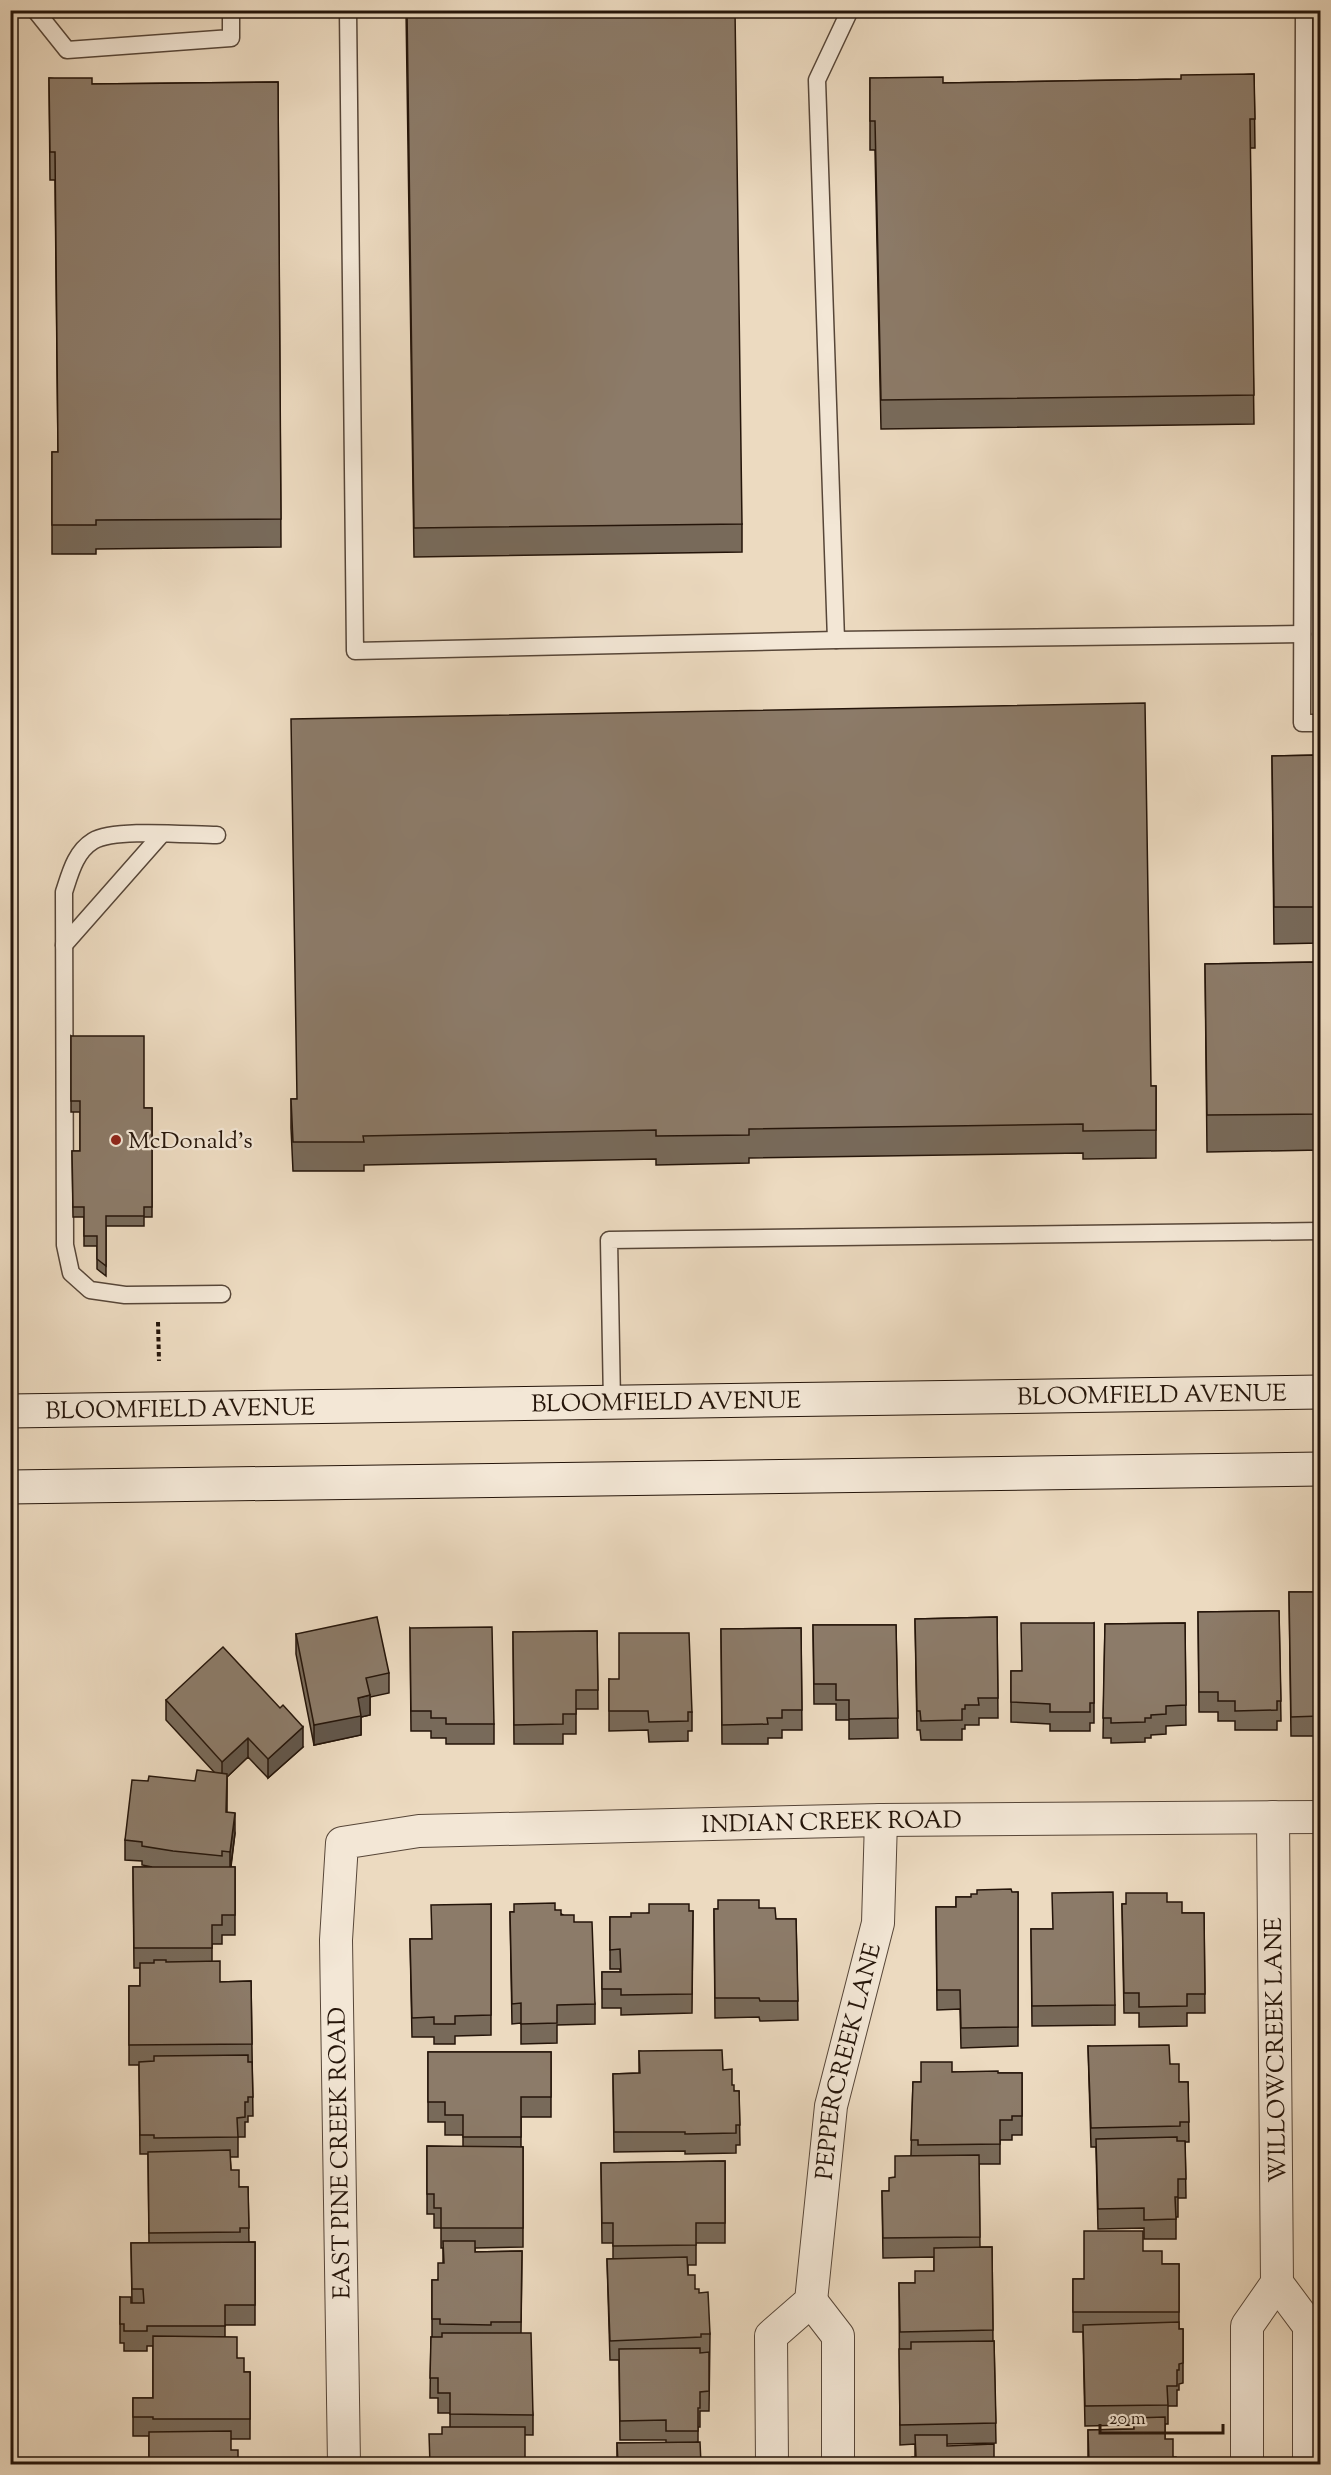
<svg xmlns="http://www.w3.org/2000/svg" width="1331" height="2475" font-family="'Sorts Mill Goudy',serif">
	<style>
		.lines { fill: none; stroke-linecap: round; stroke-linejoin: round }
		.service-casing { stroke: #574638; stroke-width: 19 }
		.minor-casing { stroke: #574638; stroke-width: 34 }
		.secondary-casing { stroke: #25150a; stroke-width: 35 }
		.path { stroke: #25150a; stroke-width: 4; stroke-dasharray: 4.5 3; stroke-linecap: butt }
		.service { stroke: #f3e7d6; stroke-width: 16 }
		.minor { stroke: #f3e7d6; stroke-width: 32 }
		.secondary { stroke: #f3e7d6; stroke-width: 33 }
		.wall { fill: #786a5a; stroke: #25150a; stroke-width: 1.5 }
		.shaded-wall { fill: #62564a; stroke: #25150a; stroke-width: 1.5 }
		.building { fill: #8c7b69; stroke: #25150a; stroke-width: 1.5 }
		.poi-dot { fill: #8f2418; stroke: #f3e7d6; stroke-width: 2 }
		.labels { text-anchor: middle; stroke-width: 4.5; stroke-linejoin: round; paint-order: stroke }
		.poi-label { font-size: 24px; fill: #25150a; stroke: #f3e7d6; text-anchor: start }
		.street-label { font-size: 24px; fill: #25150a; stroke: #f3e7d6 }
	</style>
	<rect width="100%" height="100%" fill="#ecdac0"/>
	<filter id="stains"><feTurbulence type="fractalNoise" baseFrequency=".00333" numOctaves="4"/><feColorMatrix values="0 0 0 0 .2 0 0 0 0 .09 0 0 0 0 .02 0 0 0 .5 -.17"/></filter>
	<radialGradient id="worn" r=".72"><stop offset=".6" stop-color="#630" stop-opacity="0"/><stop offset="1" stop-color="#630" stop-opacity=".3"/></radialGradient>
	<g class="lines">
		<defs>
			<g id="service">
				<path d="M35,10L67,50L231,38V10"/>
				<path d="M348,10L355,651L836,640"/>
				<path d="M850,10L817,80L836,640L1302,634"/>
				<path d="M1304,10L1302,723H1320"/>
				<path d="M217,835C190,835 114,828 93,841C75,852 70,874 64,892L65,1245L71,1273L90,1290L125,1295L222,1294"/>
				<path d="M64,945L161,835"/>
				<path d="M612,1402L609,1240L1320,1231"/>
			</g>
			<g id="minor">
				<path d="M1277,2283L1309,2326V2464"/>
				<path d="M811,2301L838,2336V2464"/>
				<path id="s1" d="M344,2464L336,1940L342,1843L419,1831L881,1820L1320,1817"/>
				<path id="s2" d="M772,2464L771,2336L811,2301L831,2106L878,1923L881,1820"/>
				<path d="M1247,2464V2326L1277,2283L1273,1817"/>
			</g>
			<g id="secondary">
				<path id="s3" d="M10,1411L1320,1392"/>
				<path d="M10,1487L1320,1469"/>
			</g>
		</defs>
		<!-- service casing -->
		<use href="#service" class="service-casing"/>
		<!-- minor casing -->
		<use href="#minor" class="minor-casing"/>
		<!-- secondary casing -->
		<use href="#secondary" class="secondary-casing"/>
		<!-- path -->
		<path class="path" d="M158,1322L159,1361"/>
		<!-- service -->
		<use href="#service" class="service"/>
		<!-- minor -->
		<use href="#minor" class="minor"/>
		<!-- secondary -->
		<use href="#secondary" class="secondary"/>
	</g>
	<!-- wall -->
	<g class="wall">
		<path d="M406,10L742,524V552L414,557Z"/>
		<path d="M1254,74L1255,148H1250L1254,424L881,429L875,150H870V78L943,83L1181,79Z"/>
		<path d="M49,78L92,84L278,82L281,547L96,549V554H52V452H58L55,180H50Z"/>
		<path d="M1320,755V943L1274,944L1272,756Z"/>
		<path d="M1320,962V1150L1207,1152L1205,964Z"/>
		<path d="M71,1036L144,1108H152V1217H144V1226H106V1276L97,1269V1246H84V1217H73L72,1151H80V1112H71Z"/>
		<path d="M1156,1086V1158L1083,1159V1153L749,1158V1163L656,1165V1159L364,1165V1171H293L291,1128V1099Z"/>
		<path d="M1289,1592H1320V1736H1291Z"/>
		<path d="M1279,1611L1281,1721H1277V1730H1235V1721H1218V1712H1199L1198,1612Z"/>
		<path d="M997,1617L998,1718H979V1725H965V1729H962V1740H921L920,1730H917L915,1619Z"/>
		<path d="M1094,1623V1723H1090V1731H1050V1724L1011,1722V1671H1021Z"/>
		<path d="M1185,1623L1186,1725L1166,1726V1734L1151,1735V1738H1145V1742L1111,1743V1738H1103L1105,1624Z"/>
		<path d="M813,1625H896L898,1738L849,1739V1720H836V1704H814Z"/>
		<path d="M410,1628L494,1724V1744H446V1738H431V1731H411Z"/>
		<path d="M801,1628L802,1730H782V1738H768V1744H722L721,1629Z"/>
		<path d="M597,1631L598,1709H576V1734H563V1744H514L513,1632Z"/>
		<path d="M296,1634L389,1673V1693L370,1697V1715L361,1717V1735L314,1745L296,1654Z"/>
		<path d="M609,1679L692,1712V1731H688V1741L649,1742L648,1730L609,1731Z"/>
		<path d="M166,1700L303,1747L268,1778L248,1757L227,1777V1812L235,1833L231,1867H235V1935H222V1944H212V1962L220,1982L251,1981L253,2116H248V2122H245V2137H238V2157H230L231,2170L239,2187H248L249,2242H255V2325H225V2337L244,2372H250V2439H231L149,2464V2436H133V2398H153V2346H147V2351H124V2343H120V2297L132,2303L131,2243H149L148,2154H140L139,2065H129V1986H140V1968H134L133,1867H152L142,1865V1861L125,1860V1840L148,1781H195L214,1772L166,1720Z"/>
		<path d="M1018,1892V2046L961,2048L960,2009L937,2010L936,1907H956V1897H971Z"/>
		<path d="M1167,1902L1182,1913H1204L1205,2013H1187V2026L1139,2027V2013H1124L1122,1904Z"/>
		<path d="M491,1904V2035L455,2036V2044H434V2037H412L410,1939H432Z"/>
		<path d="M759,1908L776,1919H796L798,2020L760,2021L759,2017L715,2018L714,1909Z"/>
		<path d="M555,1910L574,1922L595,2004V2024L557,2025V2043L521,2044V2023L512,2024L510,1912Z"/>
		<path d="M693,1911L692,2013L621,2015V2008H602V1972H620V1969H610V1917H631L649,1913Z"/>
		<path d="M1031,1929H1052L1115,2005V2025L1032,2026Z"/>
		<path d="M1088,2046L1170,2064L1179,2082H1188L1189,2142H1185L1186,2198H1178V2217H1176V2239H1144V2228L1098,2229L1096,2147H1091Z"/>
		<path d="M639,2051L723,2070L732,2085L734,2091H739L740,2145H736V2153L685,2154V2151L614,2152L613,2074L639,2073Z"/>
		<path d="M428,2052H551V2117H521V2147H523V2247L475,2248V2252L522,2251L521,2333L533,2415V2435L442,2434L450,2427V2413H438V2398H430L431,2337H432V2280H438L443,2263V2248H441V2228H434V2214H427V2146L463,2147V2135H445V2122H428Z"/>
		<path d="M952,2072L998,2073H1022V2135H1012V2140H1000V2164H979L980,2247H992L993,2341H994L996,2443L947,2444L915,2457V2444L900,2445L899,2283H915L934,2271V2257L883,2258L882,2191H889L895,2177L911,2155L913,2082H921Z"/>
		<path d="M725,2161V2243H696V2265H688V2275L695,2289L699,2293L710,2334L709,2411H700V2427H698V2442L617,2464V2443H666V2440H620L619,2360H610L607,2259H613V2243H602L601,2163Z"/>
		<path d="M1143,2251L1162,2264H1179V2329H1183V2383L1179,2384V2390H1177V2406H1168V2424H1165V2439L1176,2464H1088V2430L1134,2429V2425L1085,2426L1083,2332H1073V2279H1084Z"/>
	</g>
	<!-- shaded-wall -->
	<g class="shaded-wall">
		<path d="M370,1695V1715L361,1717V1735L314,1745V1725L358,1698Z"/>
		<path d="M303,1727V1747L268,1778V1759Z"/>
		<path d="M248,1738V1757L227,1777L226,1832L222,1781V1762Z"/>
		<path d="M235,1813V1833L230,1872V1852Z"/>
	</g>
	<!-- building -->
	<g class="building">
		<path d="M407,10H735L742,524L414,528Z"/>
		<path d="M1254,74L1255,119H1250L1254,395L881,400L875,121H870V78L943,77V83L1181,79V75Z"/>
		<path d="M49,78H92V84L278,82L281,519L96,520V525H52V452H58L55,152H50Z"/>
		<path d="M1145,703L1151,1086H1156V1130L1083,1131V1124L749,1129V1135L656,1136V1130L363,1136L364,1142H293L291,1099H297L291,719Z"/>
		<path d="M1320,755V907H1274L1272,756Z"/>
		<path d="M1320,962V1114L1207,1115L1205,964Z"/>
		<path d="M71,1036H144V1108H152V1207H144V1216H106V1266L97,1259V1236H84V1207H73L72,1151H80V1101H71Z"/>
		<path d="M1289,1592H1320V1716L1291,1717Z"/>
		<path d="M1279,1611L1281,1701H1277V1710L1235,1711V1701H1218V1692H1199L1198,1612Z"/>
		<path d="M377,1617L389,1673L366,1678L370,1695L358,1698L361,1716L314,1725L296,1634Z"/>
		<path d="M997,1617L998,1698H978L979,1705H965V1709H962V1720L921,1721L920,1711H917L915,1619Z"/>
		<path d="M1021,1623H1094V1703H1090V1712H1050V1704L1011,1702V1671H1022Z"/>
		<path d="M1185,1623L1186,1705L1166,1706V1714L1151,1715V1718H1145V1722L1111,1723V1718H1103L1105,1624Z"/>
		<path d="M813,1625H896L898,1718L849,1719V1700H836V1684H814Z"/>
		<path d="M492,1627L494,1724H446V1718H431V1711H411L410,1628Z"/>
		<path d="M801,1628L802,1710H782V1718H767L768,1724L722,1725L721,1629Z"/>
		<path d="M597,1631L598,1690H576V1714H563V1724L514,1725L513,1632Z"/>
		<path d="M619,1633H689L692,1712H688V1721L649,1722L648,1711H609V1679H619Z"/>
		<path d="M223,1647L280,1708L283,1705L303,1727L268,1759L248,1738L222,1762L166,1700Z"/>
		<path d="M197,1770L227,1774L226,1812L235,1813L230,1852L222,1851V1856L173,1851L142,1846V1842L125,1840L132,1780L148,1781L149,1776L195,1781Z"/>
		<path d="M133,1867H235V1915H222V1925H212V1948H134Z"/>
		<path d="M1011,1889L1012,1892H1018V2027L961,2028L960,1990H937L936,1907H956V1897H971V1894H977V1890Z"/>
		<path d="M1113,1892L1115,2005L1032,2006L1031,1929H1053L1052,1893Z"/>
		<path d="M1126,1893H1167V1902H1182V1913H1204L1205,1994H1187V2006L1139,2007V1993H1124L1122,1904H1126Z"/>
		<path d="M718,1900H759V1908H775L776,1919H796L798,2001H760L759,1998H715L714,1909H718Z"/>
		<path d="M555,1903V1910H561V1915H574V1922H592L595,2004L557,2005V2023L521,2024V2003L512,2004L510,1912H514V1904Z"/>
		<path d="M491,1904V2015L455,2016V2024H434V2017L412,2018L410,1939H432L431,1905Z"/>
		<path d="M649,1904H689V1911H693L692,1994L621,1995V1989H602V1972H621L620,1949L610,1950V1917H631V1913H649Z"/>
		<path d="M154,1960H166V1962L220,1961V1982L251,1981L252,2044L129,2045V1986H140V1963H154Z"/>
		<path d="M1169,2045L1170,2064H1179V2082H1188L1189,2122H1180V2126L1091,2128L1088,2046Z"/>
		<path d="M722,2050L723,2070L732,2069V2085H734V2091H739L740,2125H736V2133L685,2134V2132H614L613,2074L640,2073L639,2051Z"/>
		<path d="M428,2052H551V2097H521V2137H463V2115H445V2102H428Z"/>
		<path d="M248,2055V2062H252L253,2097H248V2102H245V2117L237,2118L238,2137L154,2138V2135H140L139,2062L154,2061V2056Z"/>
		<path d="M921,2062H952V2072L998,2071V2073H1022V2116H1012V2120H1000V2144L918,2145V2140H911L913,2082H921Z"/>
		<path d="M1177,2137V2141H1185L1186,2179H1178V2197H1175L1176,2219L1144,2220V2208L1098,2209L1096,2139Z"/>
		<path d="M427,2146L523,2147V2228H441V2208H434V2194H427Z"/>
		<path d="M230,2150L231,2170H239V2187H248L249,2228H240V2232L149,2233L148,2152Z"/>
		<path d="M979,2155L980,2237L883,2238L882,2191H889V2178L895,2177V2156Z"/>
		<path d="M725,2161V2223H696V2245L613,2246V2223H602L601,2163Z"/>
		<path d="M1084,2231H1143V2251H1162V2264H1179V2312H1073V2279H1084Z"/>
		<path d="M443,2241H475V2252L522,2251L521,2322H491V2325L440,2324V2319H432V2280H438V2263H444Z"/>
		<path d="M255,2242V2305H225V2326H147V2331H124V2324H120V2297H131V2303H144L143,2289H132L131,2243Z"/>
		<path d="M992,2247L993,2330L900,2332L899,2283H915V2271H934V2248Z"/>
		<path d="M687,2257L688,2275H695V2289H699V2293L708,2292L710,2334H701V2337L610,2341L607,2259Z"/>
		<path d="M1179,2322V2329H1183V2363L1179,2364V2370H1177V2386H1167L1168,2405L1085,2406L1083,2325Z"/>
		<path d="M442,2333H531L533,2415L450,2414V2393H438V2378H430L431,2337H442Z"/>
		<path d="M153,2336L237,2337V2358H244V2372H250V2419H153V2417H133V2398H153Z"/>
		<path d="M994,2341L996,2423L900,2425L899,2349H911V2342Z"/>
		<path d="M700,2348V2353L709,2352V2391L700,2392V2408H698V2431H666V2420L620,2421L619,2349Z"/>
		<path d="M1165,2417V2439H1173V2457H1176V2464H1089L1088,2430L1134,2429V2418Z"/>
		<path d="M442,2427H525V2464H430L429,2434H442Z"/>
		<path d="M231,2431V2450H238V2464H242H149V2432Z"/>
		<path d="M915,2435H947V2446L994,2444V2464H912V2457H916Z"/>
		<path d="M700,2442L701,2464H710H618L617,2443Z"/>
	</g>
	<!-- markers -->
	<circle class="poi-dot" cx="116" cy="1140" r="6"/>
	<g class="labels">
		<!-- poi labels -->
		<g class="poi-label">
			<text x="128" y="1148">McDonald's</text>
		</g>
		<!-- street labels -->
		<g class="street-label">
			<text dy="8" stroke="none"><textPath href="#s3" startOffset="1142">BLOOMFIELD AVENUE</textPath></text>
			<text dy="8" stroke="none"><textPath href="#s3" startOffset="656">BLOOMFIELD AVENUE</textPath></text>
			<text dy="8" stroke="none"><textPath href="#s3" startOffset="170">BLOOMFIELD AVENUE</textPath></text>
			<text dy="8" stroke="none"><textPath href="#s1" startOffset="1112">INDIAN CREEK ROAD</textPath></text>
			<text transform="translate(1275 2050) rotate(-91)" y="8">WILLOWCREEK LANE</text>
			<text dy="8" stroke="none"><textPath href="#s2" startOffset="424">PEPPERCREEK LANE</textPath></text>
			<text transform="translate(339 2153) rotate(-91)" y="8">EAST PINE CREEK ROAD</text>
		</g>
	</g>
	<!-- margin -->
	<rect width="1331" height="2475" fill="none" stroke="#ecdac0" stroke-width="36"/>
	<rect x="12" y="12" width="1307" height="2451" fill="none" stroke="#25150a" stroke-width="3"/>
	<rect x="18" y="18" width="1295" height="2439" fill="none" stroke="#25150a" stroke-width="1.5"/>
	<!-- scale -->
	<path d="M1100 2424v9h123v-9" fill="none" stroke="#25150a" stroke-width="3"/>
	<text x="1109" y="2424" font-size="18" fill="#25150a" stroke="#f3e7d6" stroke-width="4.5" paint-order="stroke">20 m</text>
	<rect width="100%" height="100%" filter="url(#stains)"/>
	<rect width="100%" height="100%" fill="url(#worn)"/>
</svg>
